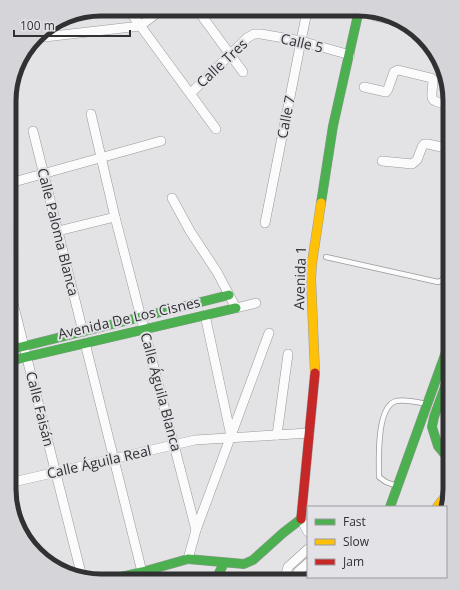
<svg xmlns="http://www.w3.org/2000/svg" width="459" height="590" font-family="'Open Sans',sans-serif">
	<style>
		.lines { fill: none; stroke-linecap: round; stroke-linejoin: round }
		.lane-casing { stroke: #99999b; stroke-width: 6 }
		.street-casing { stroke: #99999b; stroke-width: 10 }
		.fast-casing { stroke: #99999b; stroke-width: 10 }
		.slow-casing { stroke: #99999b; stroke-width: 10 }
		.jam-casing { stroke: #99999b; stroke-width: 10 }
		.lane { stroke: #fbfbfb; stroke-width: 4.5 }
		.street { stroke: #fbfbfb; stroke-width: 9 }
		.fast { stroke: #4caf50; stroke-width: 9 }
		.slow { stroke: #ffc107; stroke-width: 9 }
		.jam { stroke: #c62828; stroke-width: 9 }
		.labels { text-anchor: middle; stroke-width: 4; stroke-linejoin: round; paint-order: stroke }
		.street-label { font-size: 14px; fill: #313133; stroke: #e2e2e7 }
		.rim { fill: none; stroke: #313133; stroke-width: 5 }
	</style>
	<rect width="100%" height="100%" fill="#e3e3e6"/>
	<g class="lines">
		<defs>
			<g id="lane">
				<path d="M326,257L438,282C449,279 443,265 450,259"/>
				<path d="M397,486L386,482L379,477C379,460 376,407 396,401C406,399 417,402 427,404"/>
			</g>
			<g id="street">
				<path d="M199,12L243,72"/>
				<path d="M131,13L216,129"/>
				<path d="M375,16L399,21"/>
				<path d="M36,38L140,26L157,13"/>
				<path d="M364,87L386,92L388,89L394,72L398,70L431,78L433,80C432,102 427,100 450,105"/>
				<path d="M191,93L247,38L254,34H261L301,41L350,55"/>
				<path d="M91,114L115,217L196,530"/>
				<path d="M33,131L83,332"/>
				<path d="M382,161L412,164L417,160L422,147L424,144H428L450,149"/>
				<path d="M10,183L161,141"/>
				<path d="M172,198L190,231L217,272L236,308L256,303"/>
				<path d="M265,223L307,11"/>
				<path d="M58,231L115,217"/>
				<path d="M9,287L82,577"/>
				<path d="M205,315L231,436"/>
				<path d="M85,343L142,572"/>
				<path d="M277,435L288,354"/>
				<path d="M9,483L195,440L309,433"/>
				<path d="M301,519L308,532"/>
				<path d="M188,559L196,530L269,333"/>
				<path d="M284,581L288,567L308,549"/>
				<path d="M295,581L298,572L308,563"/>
				<path d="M349,581L353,577"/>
			</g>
			<g id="fast">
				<path d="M321,203L333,126L359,10"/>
				<path d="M9,350L229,295"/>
				<path d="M9,361L236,308"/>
				<path d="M450,373L434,417L432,427L438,446L448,458L450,463"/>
				<path d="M390,507L450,341"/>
				<path d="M107,580L142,572L188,559L244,564L253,560L283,533L301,519"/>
				<path d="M215,581L224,563"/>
			</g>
			<g id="slow">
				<path d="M315,373L311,279L312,263L321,203"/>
				<path d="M437,507L450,490"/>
			</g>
			<path id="jam" d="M301,519L315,373"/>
		</defs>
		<!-- lane casing -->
		<use href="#lane" class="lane-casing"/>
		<!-- street casing -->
		<use href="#street" class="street-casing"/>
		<!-- fast casing -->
		<use href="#fast" class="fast-casing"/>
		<!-- slow casing -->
		<use href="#slow" class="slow-casing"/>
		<!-- jam casing -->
		<use href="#jam" class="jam-casing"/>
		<!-- lane -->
		<use href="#lane" class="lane"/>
		<!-- street -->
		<use href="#street" class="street"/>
		<!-- fast -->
		<use href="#fast" class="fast"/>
		<!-- slow -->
		<use href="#slow" class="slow"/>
		<!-- jam -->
		<use href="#jam" class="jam"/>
	</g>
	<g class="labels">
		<!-- street labels -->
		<g class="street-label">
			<text transform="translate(302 43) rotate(13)" y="5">Calle 5</text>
			<text transform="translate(222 63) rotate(-43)" y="5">Calle Tres</text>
			<text transform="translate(286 117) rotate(-79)" y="5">Calle 7</text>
			<text transform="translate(58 232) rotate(76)" y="5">Calle Paloma Blanca</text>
			<text transform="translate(300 278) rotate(-88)" y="5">Avenida 1</text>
			<text transform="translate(129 318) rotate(-13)" y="5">Avenida De Los Cisnes</text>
			<text transform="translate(161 392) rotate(75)" y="5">Calle Águila Blanca</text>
			<text transform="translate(40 409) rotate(76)" y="5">Calle Faisán</text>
			<text transform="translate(99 462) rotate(-13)" y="5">Calle Águila Real</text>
		</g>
	</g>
	<!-- crop -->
	<path d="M0 0H459V590H0ZM101 16H358A85 85 0 0 1 443 101V489A85 85 0 0 1 358 574H101A85 85 0 0 1 16 489V101A85 85 0 0 1 101 16Z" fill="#d4d4d9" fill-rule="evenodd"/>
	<path class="rim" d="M101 16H358A85 85 0 0 1 443 101V489A85 85 0 0 1 358 574H101A85 85 0 0 1 16 489V101A85 85 0 0 1 101 16Z"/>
	<!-- legend -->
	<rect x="307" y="506" width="140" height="72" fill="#e2e2e7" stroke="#9b9b9f"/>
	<rect x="315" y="519" width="20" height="6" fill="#4caf50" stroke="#9b9b9f"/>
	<text x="343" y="526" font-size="12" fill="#313133">Fast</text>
	<rect x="315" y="539" width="20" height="6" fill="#ffc107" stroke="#9b9b9f"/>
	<text x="343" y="546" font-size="12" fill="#313133">Slow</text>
	<rect x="315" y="559" width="20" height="6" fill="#c62828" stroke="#9b9b9f"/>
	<text x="343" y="566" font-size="12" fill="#313133">Jam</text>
	<!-- scale -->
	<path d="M14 30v6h116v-6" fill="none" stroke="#313133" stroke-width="2"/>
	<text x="20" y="30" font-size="12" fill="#313133" stroke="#e2e2e7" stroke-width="3" paint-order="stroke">100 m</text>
</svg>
